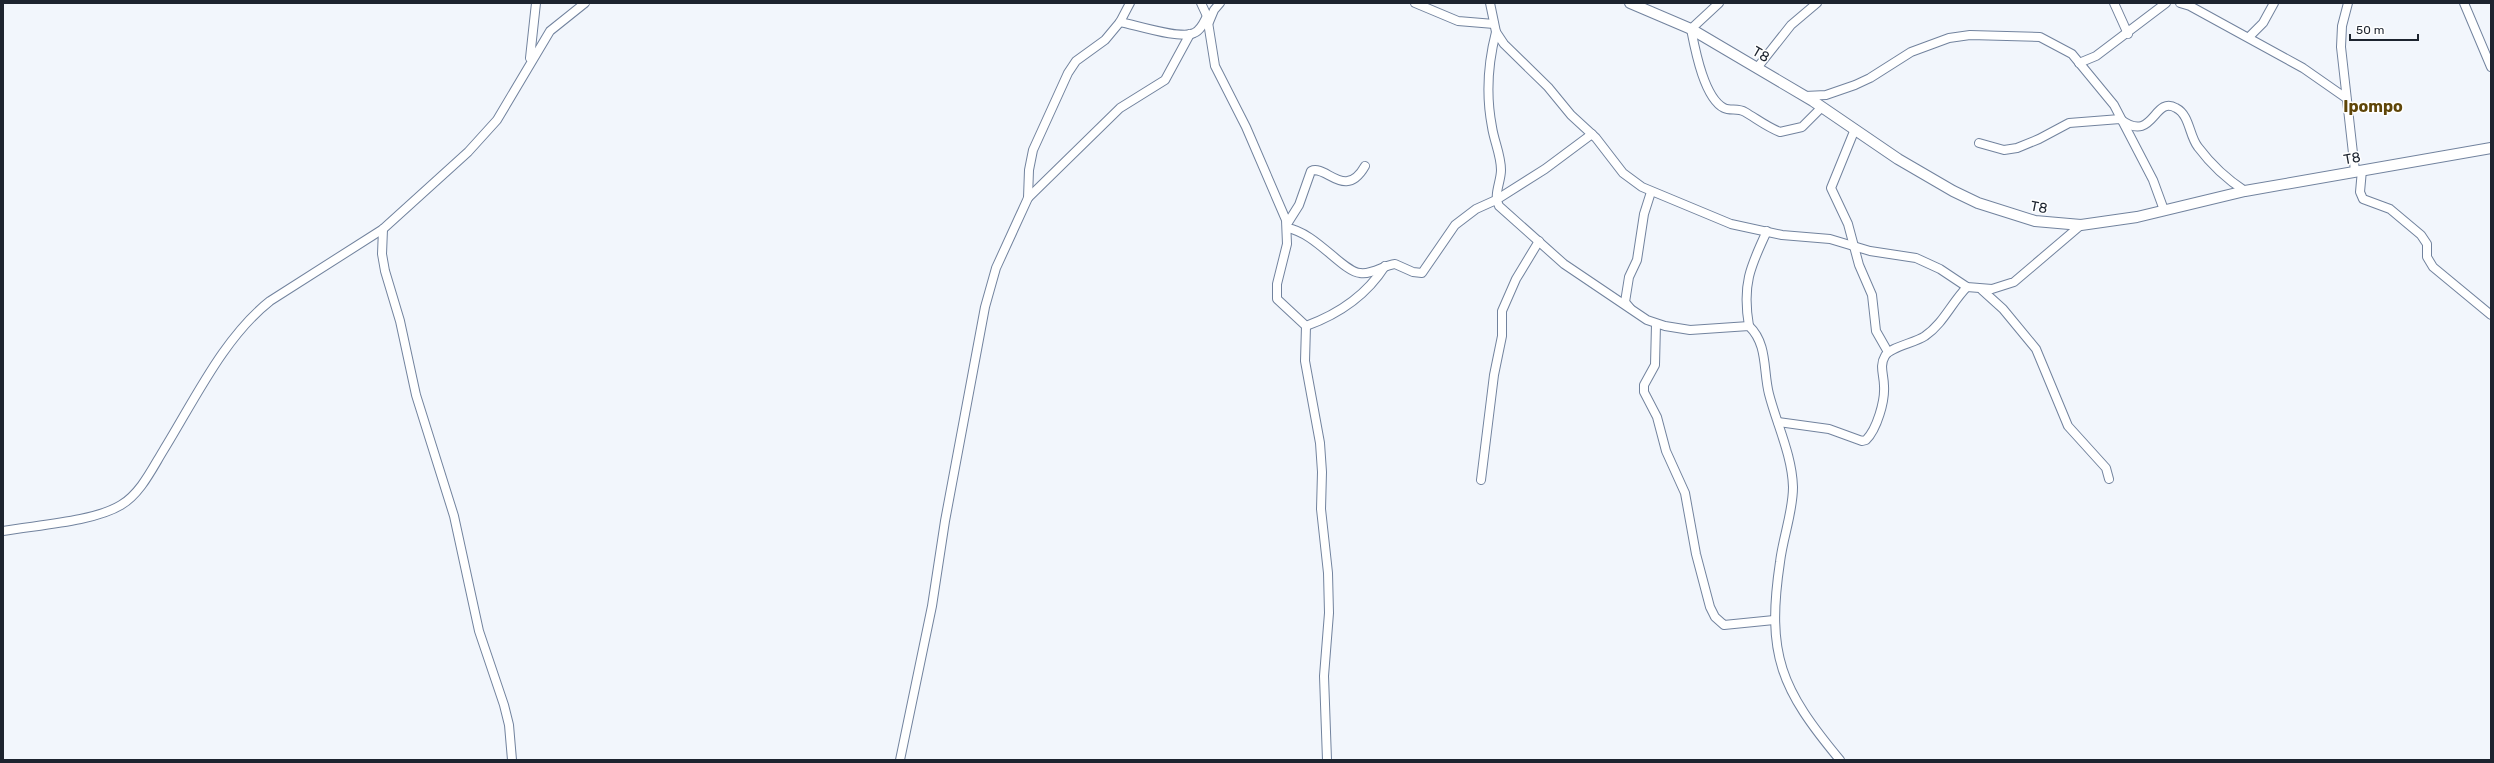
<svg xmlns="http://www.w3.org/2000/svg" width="2494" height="763" font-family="Rubik,sans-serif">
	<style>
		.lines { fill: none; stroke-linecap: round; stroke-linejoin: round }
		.minor-casing { stroke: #72839e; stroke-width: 10 }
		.tertiary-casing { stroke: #72839e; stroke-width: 12 }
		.minor { stroke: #fff; stroke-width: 8 }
		.tertiary { stroke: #fff; stroke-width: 10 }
		.labels { text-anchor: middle; stroke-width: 3; stroke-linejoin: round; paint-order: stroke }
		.street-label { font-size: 14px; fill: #1d242f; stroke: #fff }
		.quarter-label { font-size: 16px; font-weight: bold; fill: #5f4609; stroke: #fff }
	</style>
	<rect width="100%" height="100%" fill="#f2f6fc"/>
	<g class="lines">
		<defs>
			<g id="minor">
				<path d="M1201,3L1207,16L1215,66L1246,127L1286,220L1287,244L1277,284V299L1306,326L1305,361L1320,443L1322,472L1321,509L1328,573L1329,613L1324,676L1327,760"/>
				<path d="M1415,3L1458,21L1494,24"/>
				<path d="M1490,3L1496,32L1504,44L1548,87L1571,115L1596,138L1623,173L1642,187L1731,224L1782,235L1830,239L1870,251L1916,258L1940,269L1967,287L1992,289L2014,282L2081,225"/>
				<path d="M1719,3L1691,29C1695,49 1704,98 1724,108C1730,111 1738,108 1745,112C1757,119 1767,127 1780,132L1802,127L1822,107"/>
				<path d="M2114,3L2128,34"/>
				<path d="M2180,3L2190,6L2303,68L2346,98"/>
				<path d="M2348,3L2342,26L2341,47L2355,171"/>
				<path d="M2464,3L2491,67"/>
				<path d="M1120,22C1136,25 1181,40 1194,33C1201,30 1204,22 1207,16"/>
				<path d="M1209,22L1214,10L1220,3"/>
				<path d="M1496,32C1488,63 1486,96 1492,127C1494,141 1501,155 1501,170C1501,182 1493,195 1499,206L1564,264L1647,320L1665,326L1690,330L1749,326C1768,344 1763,371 1769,394C1777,425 1792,455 1793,487C1793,512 1783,537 1780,562C1766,655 1781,689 1840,760"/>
				<path d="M2249,37L2263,23L2274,3"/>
				<path d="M530,58L536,3"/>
				<path d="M2079,63L2096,56L2166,3"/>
				<path d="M1757,68L1791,25L1817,3"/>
				<path d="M1805,96L1826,95L1855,85L1870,78L1911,52L1949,38L1970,35L2040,37L2072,54L2114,105L2153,180L2164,210"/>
				<path d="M1855,129L1831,188L1848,224L1859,265L1872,295L1876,331L1888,352"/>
				<path d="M1979,143L2004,150L2017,148L2039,139L2069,123L2120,119C2154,145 2153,95 2176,108C2190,115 2189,136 2198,147C2210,163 2228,180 2245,191"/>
				<path d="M2362,170L2360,192L2363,199L2390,209L2421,235L2427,244V257L2433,267L2491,315"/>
				<path d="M1028,198L1120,108L1165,80L1190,34"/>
				<path d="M1287,224L1299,205L1311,171C1326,164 1345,201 1365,166"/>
				<path d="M1287,228C1315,232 1343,272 1360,273C1372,275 1384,265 1395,264L1413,272L1422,273L1455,225L1476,209L1496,200L1545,169L1592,134"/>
				<path d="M383,229L382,254L385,271L400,321L416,395L454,516L479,631L504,705L509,725L512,760"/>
				<path d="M1982,290L2003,309L2036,349L2068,426L2106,468L2109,479"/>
				<path d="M1630,308L1625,302L1629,277L1637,260L1644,214L1651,192"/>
				<path d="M1656,324L1655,365L1644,385V392L1657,417L1666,451L1685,493L1696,554L1710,607L1715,617L1724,625L1774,620"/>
				<path d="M1306,326C1339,314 1366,296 1385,266"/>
				<path d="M1749,326C1742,285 1750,267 1767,231"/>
				<path d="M1778,422L1829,429L1862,441L1866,440C1877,429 1885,401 1884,386C1884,375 1879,366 1885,356C1890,347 1915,343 1925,336C1943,324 1952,302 1967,287"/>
				<path d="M1481,480L1494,375L1502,336V311L1516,279L1539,241"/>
				<path d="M3,531C36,525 93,522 121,505C140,494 152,469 163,451C194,401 224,337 270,301L383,229L468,152L497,120L550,31L585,3"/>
				<path d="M900,760L932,606L945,521L985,307L996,268L1028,198L1029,170L1033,150L1068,73L1076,61L1105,40L1120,22L1130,3"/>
			</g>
			<path id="tertiary" d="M1630,3L1691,29L1813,101L1898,159L1953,191L1978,203L2035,221L2081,225L2137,217L2245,191L2491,148"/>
		</defs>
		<!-- minor casing -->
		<use href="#minor" class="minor-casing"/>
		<!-- tertiary casing -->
		<use href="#tertiary" class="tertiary-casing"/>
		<!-- minor -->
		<use href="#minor" class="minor"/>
		<!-- tertiary -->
		<use href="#tertiary" class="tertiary"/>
	</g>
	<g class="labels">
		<!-- street labels -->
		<g class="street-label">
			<text transform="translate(1761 54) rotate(30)" y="5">T8</text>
			<text transform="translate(2352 158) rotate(-10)" y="5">T8</text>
			<text transform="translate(2039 207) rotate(11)" y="5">T8</text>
		</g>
		<!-- quarter labels -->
		<g class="quarter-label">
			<text x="2373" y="112">Ipompo</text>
		</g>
	</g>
	<!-- border -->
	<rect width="2494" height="763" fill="none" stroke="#1d242f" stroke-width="8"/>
	<!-- scale -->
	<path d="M2350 34v6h68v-6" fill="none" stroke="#1d242f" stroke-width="2"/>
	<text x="2356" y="34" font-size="12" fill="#1d242f" stroke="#ffffff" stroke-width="3" paint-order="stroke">50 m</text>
</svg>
